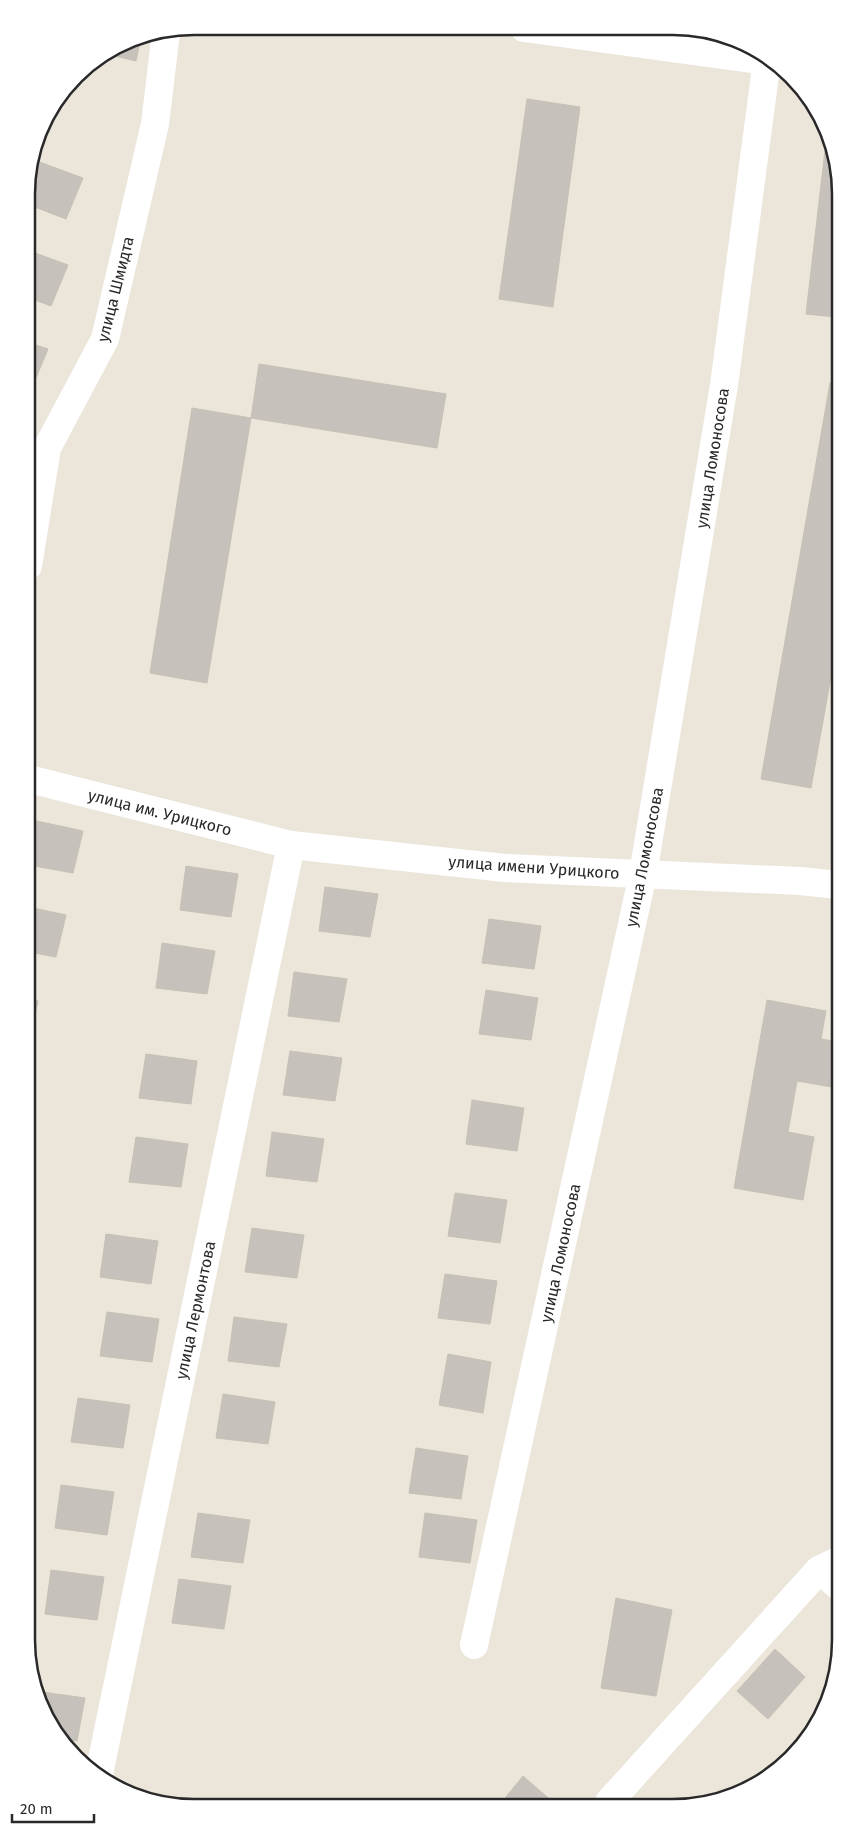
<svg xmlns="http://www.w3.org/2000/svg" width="867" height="1834" font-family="'Fira Sans',sans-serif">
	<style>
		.building { fill: #c6c1ba; stroke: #c6c1b4 }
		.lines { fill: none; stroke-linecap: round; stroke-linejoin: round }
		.minor { stroke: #fff; stroke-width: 28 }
		.labels { text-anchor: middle; stroke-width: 5; stroke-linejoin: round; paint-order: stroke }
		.street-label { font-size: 16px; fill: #292929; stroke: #fff }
		.rim { fill: none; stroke: #292929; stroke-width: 2.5 }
	</style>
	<rect width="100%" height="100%" fill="#ebe5da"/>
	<!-- building -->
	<g class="building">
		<path d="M141,37L136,61L106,54L130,39Z"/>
		<path d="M527,99L580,107L553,307L499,299Z"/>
		<path d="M827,133L835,151L836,317L806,314Z"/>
		<path d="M34,160L83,178L66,219L27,204V183Z"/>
		<path d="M27,250L68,265L51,306L27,297Z"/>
		<path d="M27,342L48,349L31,390L27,389Z"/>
		<path d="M259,364L446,394L437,448L251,418Z"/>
		<path d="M830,383L836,384L837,643L811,788L761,779Z"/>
		<path d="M192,408L251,418L207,683L150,673Z"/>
		<path d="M32,820L83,831L73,873L29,865V832Z"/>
		<path d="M186,866L238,874L231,917L180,910Z"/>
		<path d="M325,887L378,894L370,937L319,931Z"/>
		<path d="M29,907L66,915L56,957L29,952Z"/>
		<path d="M489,919L541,926L534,969L482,963Z"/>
		<path d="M162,943L215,951L207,994L156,988Z"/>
		<path d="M294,972L347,979L339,1022L288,1016Z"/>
		<path d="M486,990L538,998L531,1040L479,1034Z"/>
		<path d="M30,999L38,1001L30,1038Z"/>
		<path d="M767,1000L826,1011L821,1039L838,1042V1088L797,1081L788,1132L814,1137L803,1200L734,1188Z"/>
		<path d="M290,1051L342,1058L335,1101L283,1095Z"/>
		<path d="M146,1054L197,1061L191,1104L139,1098Z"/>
		<path d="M472,1100L524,1108L517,1151L466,1144Z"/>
		<path d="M272,1132L324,1139L317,1182L266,1176Z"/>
		<path d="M136,1137L188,1144L181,1187L129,1182Z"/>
		<path d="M455,1193L507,1200L500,1243L448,1236Z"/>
		<path d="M252,1228L304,1235L297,1278L245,1272Z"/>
		<path d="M106,1234L158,1241L151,1284L100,1277Z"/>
		<path d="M445,1274L497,1281L490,1324L438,1318Z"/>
		<path d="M107,1312L159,1319L152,1362L100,1356Z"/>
		<path d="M234,1317L287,1324L279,1367L228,1361Z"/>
		<path d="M448,1354L491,1362L483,1413L439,1405Z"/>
		<path d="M223,1394L275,1402L268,1444L216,1438Z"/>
		<path d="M78,1398L130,1405L123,1448L71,1442Z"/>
		<path d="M416,1448L468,1456L461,1499L409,1493Z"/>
		<path d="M61,1485L114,1492L107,1535L55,1528Z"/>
		<path d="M198,1513L250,1520L243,1563L191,1557Z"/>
		<path d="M425,1513L477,1520L470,1563L419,1557Z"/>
		<path d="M51,1570L104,1577L97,1620L45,1614Z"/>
		<path d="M179,1579L231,1586L224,1629L172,1623Z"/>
		<path d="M616,1598L672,1610L656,1696L601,1688Z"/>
		<path d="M775,1649L805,1677L768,1719L737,1691Z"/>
		<path d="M35,1691L85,1698L77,1741L59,1738L54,1733Z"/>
		<path d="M523,1776L554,1803H501Z"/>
	</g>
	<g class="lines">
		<!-- minor -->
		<g class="minor">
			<path d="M524,28L767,61"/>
			<path d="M28,566L47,448L105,339L155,124L166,32"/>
			<path d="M29,779L291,845L505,868L800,881L838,885"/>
			<path d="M819,1570L840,1587"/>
			<path d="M474,1645L643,874L724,385L767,60"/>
			<path d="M99,1774L291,845"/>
			<path d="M609,1802L819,1570L840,1560"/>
		</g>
	</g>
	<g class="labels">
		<!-- street labels -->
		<g class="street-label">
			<text transform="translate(115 289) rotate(-76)" y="6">улица Шмидта</text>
			<text transform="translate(712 458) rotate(-81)" y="6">улица Ломоносова</text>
			<text transform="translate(160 812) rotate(14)" y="6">улица им. Урицкого</text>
			<text transform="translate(644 857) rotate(-79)" y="6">улица Ломоносова</text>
			<text transform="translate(534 867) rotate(4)" y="6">улица имени Урицкого</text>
			<text transform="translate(560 1253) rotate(-78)" y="6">улица Ломоносова</text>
			<text transform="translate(195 1310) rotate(-78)" y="6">улица Лермонтова</text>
		</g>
	</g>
	<!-- crop -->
	<path d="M0 0H867V1834H0ZM194 35H673A159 159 0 0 1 832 194V1640A159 159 0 0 1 673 1799H194A159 159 0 0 1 35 1640V194A159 159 0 0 1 194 35Z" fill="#fff" fill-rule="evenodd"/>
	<path class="rim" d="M194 35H673A159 159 0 0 1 832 194V1640A159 159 0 0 1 673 1799H194A159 159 0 0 1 35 1640V194A159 159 0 0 1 194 35Z"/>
	<!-- scale -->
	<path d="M12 1814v8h82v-8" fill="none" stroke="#292929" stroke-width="2.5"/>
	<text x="20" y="1814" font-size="15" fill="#292929" stroke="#ffffff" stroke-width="4" paint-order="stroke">20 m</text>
</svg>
